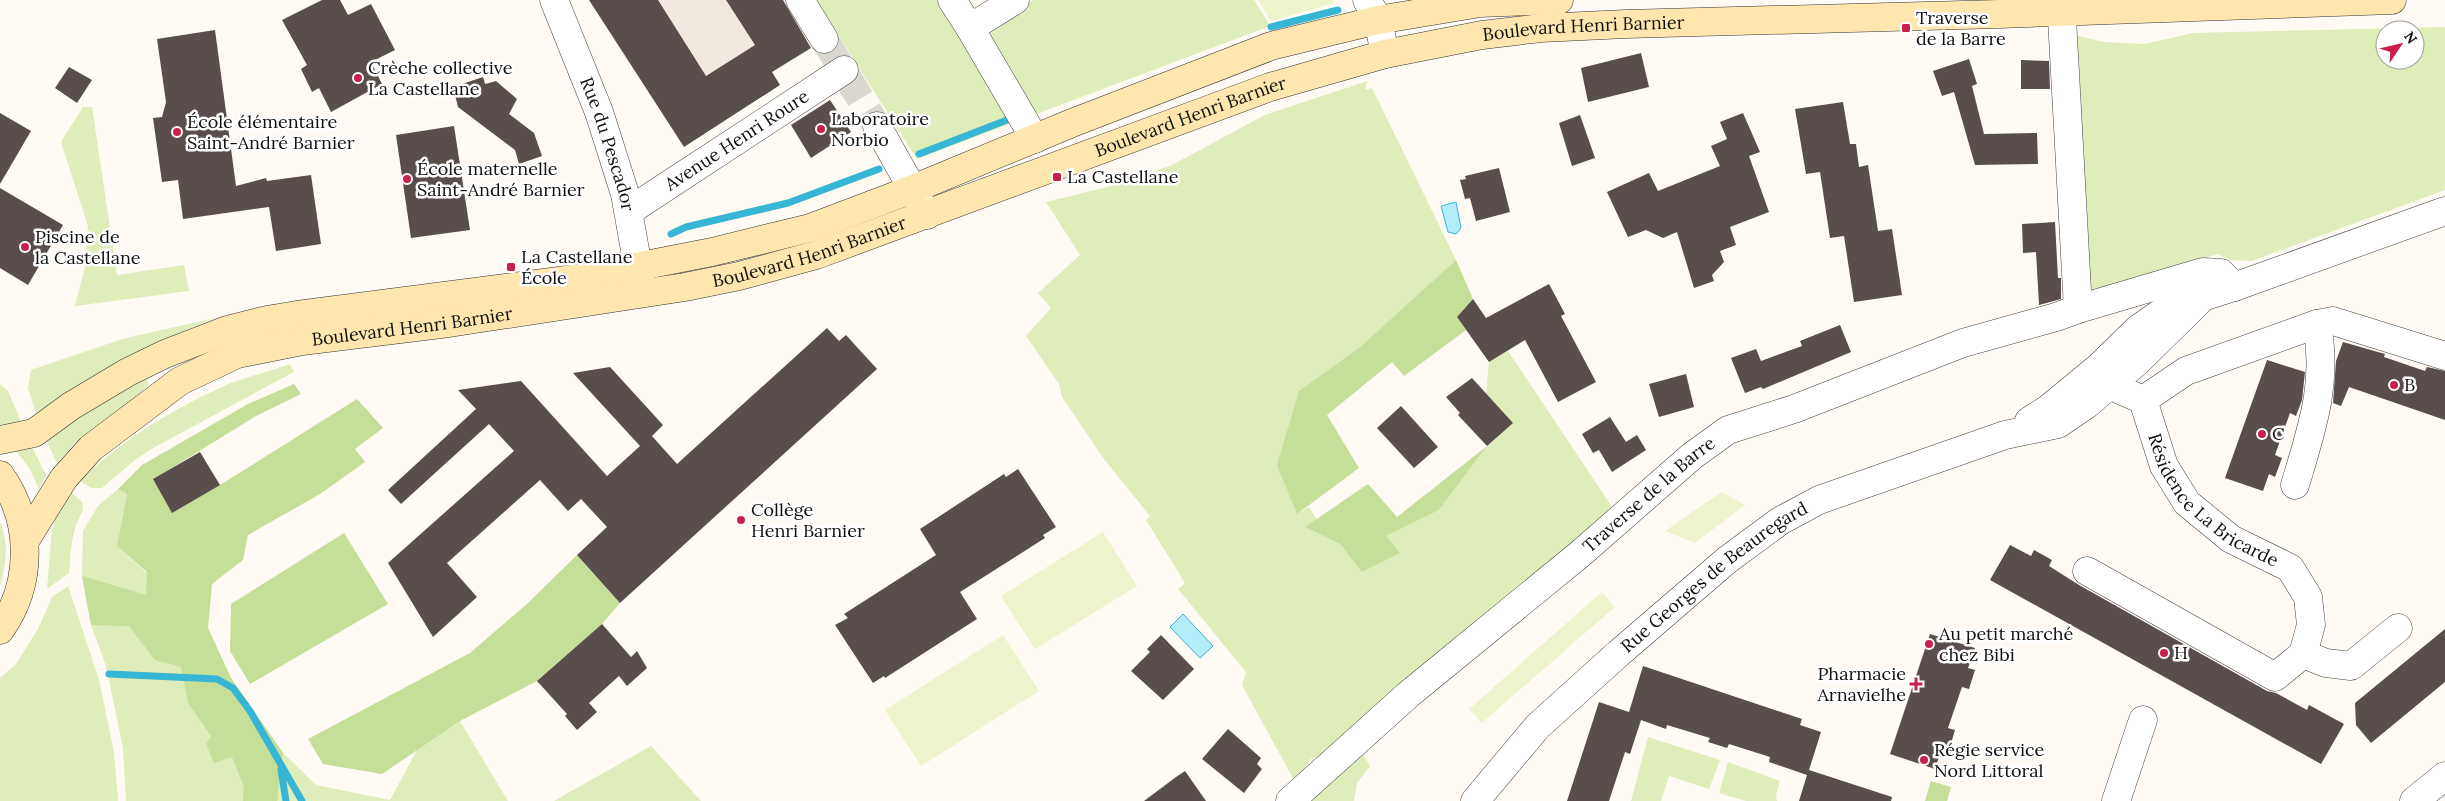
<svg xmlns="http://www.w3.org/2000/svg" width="2445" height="801" font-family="Lora,serif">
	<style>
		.green { fill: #deedb9; fill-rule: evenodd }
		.forest { fill: #c5de98 }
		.pitch { fill: #edf3cc }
		.plaza { fill: #f1e9e0 }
		.water { fill: #b4edfa; stroke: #37b5d5 }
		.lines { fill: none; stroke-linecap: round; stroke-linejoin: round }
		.stream { stroke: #37b5d5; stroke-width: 7 }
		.building { fill: #594e4b }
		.street-tunnel { stroke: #dbd7d1; stroke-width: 28; stroke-dasharray: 28 14; stroke-linecap: butt }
		.street-casing { stroke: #434343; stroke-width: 29 }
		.secondary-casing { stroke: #323232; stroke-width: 29 }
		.street { stroke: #fff; stroke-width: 28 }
		.secondary { stroke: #ffe6ae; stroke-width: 28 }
		.poi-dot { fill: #c91f48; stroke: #fff; stroke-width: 2 }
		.labels { text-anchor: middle; stroke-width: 5; stroke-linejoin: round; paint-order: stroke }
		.poi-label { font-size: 18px; fill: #101010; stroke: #fff; text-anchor: start }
		.street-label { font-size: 18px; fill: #101010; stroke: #fff }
	</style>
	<rect width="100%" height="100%" fill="#fffaf3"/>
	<!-- green -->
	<g class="green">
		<path d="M816,0H941L967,41L1033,0H1254L1270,26L917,159Z"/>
		<path d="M2445,27V190L2252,261L2230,260L2218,254L2093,294L2087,286L2075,35L2103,42L2145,44L2193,33ZM2385,30H2415V60H2385Z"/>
		<path d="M1367,81L1365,90L1372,88L1456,260L1360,347L1299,391L1297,514L1309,507L1317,520L1306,527L1340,544L1362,572L1400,553L1386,536L1439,510L1487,446L1512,423L1486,393L1489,362L1508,351L1616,513L1326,755L1311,759L1295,782L1242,685L1246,672L1178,589L1185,583L1146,520L1150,516L1104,459L1062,397L1059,384L1026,336L1051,308L1038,293L1080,255L1046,202L1115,185L1172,165L1265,115Z"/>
		<path d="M83,107H92L117,275L184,265L189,291L75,306L85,267L88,226L61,142Z"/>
		<path d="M215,318C149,345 94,371 36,414L28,388L31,370L122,339Z"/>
		<path d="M290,364L294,372L153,448L135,460L102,488H91L80,481C122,439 176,407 231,383C250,376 271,371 290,364Z"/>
		<path d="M146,378L149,384L115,416L75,443L57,463L46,440L98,404Z"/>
		<path d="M0,384L8,391L21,422L0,425Z"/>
		<path d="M32,447L46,475L39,490C33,474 27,462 15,451Z"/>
		<path d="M118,489L127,494L117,546L207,628L231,678L283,753L316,785L390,800L417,750L460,721L508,801H126L123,748L106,666L91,625L82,576L83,531L98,506Z"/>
		<path d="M71,492L82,502L83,511C71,529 71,552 69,573L47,589L52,530L57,513Z"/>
		<path d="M0,522C9,542 6,566 0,586Z"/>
		<path d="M68,586L99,680L114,752L118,801H0V678L16,664L38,629L52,597Z"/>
		<path d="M1648,737L1720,760L1709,789L1669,776L1661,801H1631Z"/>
		<path d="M651,746L701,801H554Z"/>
		<path d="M1362,753L1370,766L1357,783L1354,801H1311L1319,787Z"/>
		<path d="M1728,762L1780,781L1776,794L1777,801H1746L1719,793Z"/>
	</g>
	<!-- forest -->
	<g class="forest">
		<path d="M1456,260L1473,299L1457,317L1466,330L1404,376L1392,362L1327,415L1359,468L1297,514L1277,465L1299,391L1360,347Z"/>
		<path d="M294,384L301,394L256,416L154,479L220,485L357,399L383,428L355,449L365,462L320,494L248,535L243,560L212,584L208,628L231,678L283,753L277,801H243L244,786L232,757L214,763L206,744L211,736L188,703L181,667L155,660L129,626L91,625L82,576L146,595L147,572L117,546L127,494L118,489L142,465L248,404Z"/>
		<path d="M1487,446L1439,510L1386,536L1400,553L1362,572L1340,544L1305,527L1368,484L1397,517Z"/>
		<path d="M344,533L388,604L250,684L230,651L231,604Z"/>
		<path d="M577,555L620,603L602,624L537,681L460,721L382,774L323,764L308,739L470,653L528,603Z"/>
		<path d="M1931,781L1951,787L1947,801H1925Z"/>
	</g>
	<!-- pitch -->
	<g class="pitch">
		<path d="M1258,0H1333L1334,3L1271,21Z"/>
		<path d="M1722,492L1745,505L1695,543L1665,531Z"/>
		<path d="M1103,532L1137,586L1035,649L1001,596Z"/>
		<path d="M1602,592L1615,607L1482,723L1469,709Z"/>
		<path d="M1003,635L1039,691L921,766L885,710Z"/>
	</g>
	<!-- plaza -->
	<path class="plaza" d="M614,0H726L755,45L658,107Z"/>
	<!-- water -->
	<g class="water">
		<path d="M1456,202L1461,228L1456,234L1448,232L1441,206Z"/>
		<path d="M1183,614L1213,646L1200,658L1170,627Z"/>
	</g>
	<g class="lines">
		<!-- stream -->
		<g class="stream">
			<path d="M1271,27L1338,10"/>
			<path d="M919,154L1007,120"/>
			<path d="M671,234L686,227L788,203L879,169"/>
			<path d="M109,674L217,679L233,688L250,711L302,801"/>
			<path d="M281,770L286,801"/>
		</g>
	</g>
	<!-- building -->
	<g class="building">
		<path d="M322,0H340L348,15L371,4L395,50L371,62L382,84L331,112L319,88L312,92L301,69L307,65L282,20Z"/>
		<path d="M589,0H658L706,76L755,45L726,0H783L811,48L772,72L780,85L684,147Z"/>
		<path d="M215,30L236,186L266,178L267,181L311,175L321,244L276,251L269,207L183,219L178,180L162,182L153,118L162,117L166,102L157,39Z"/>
		<path d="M1641,53L1649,87L1588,102L1581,68Z"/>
		<path d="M1969,59L1977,84L1972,86L1984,134L2037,133L2038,164L1975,165L1954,92L1942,96L1933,71Z"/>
		<path d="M2021,60L2049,61L2050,89H2021Z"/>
		<path d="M69,67L92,80L77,103L55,88Z"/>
		<path d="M483,77L485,84L496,81L517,99L509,114L534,133L542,156L519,164L515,150L458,107L453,87Z"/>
		<path d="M830,100L851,132L811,158L791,125Z"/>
		<path d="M1843,102L1850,144H1856L1859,167L1868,165L1878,231L1892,229L1902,295L1854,302L1844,236L1830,238L1820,172L1806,174L1795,109Z"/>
		<path d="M0,113L31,131L0,184Z"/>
		<path d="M1743,113L1760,152L1749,156L1769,212L1730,227L1736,245L1720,251L1724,262L1712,275L1714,281L1694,288L1677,232L1663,238L1646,230L1628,237L1607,192L1649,173L1658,191L1720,166L1711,146L1727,139L1720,122Z"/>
		<path d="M1580,115L1595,158L1572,166L1559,123Z"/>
		<path d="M454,126L470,230L411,238L396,135Z"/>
		<path d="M1499,168L1510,212L1476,221L1470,198L1465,199L1460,180L1466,179L1465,176Z"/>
		<path d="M0,188L63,225L28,285L0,268Z"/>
		<path d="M2055,222L2058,278H2061V299L2039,305L2036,252L2023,253L2022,224Z"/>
		<path d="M1549,284L1565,314L1561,316L1596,382L1558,402L1525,340L1489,362L1457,317L1473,299L1486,318Z"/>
		<path d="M1840,325L1851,352L1763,389L1761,387L1745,393L1731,358L1756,349L1761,361L1802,346L1800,341Z"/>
		<path d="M827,328L839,341L846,335L877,369L620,603L577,555L607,527L581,499L568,511L540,480L447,563L477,597L433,637L388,563L514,451L489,424L401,504L388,490L476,409L458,390L521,381L607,476L640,446L573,373L610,367L663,425L652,436L677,464Z"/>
		<path d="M2343,342L2385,354L2384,357L2425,371L2427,367L2445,371V420L2349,387L2341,406L2333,403L2336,361Z"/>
		<path d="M2267,360L2305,372L2302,400L2296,416L2290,413L2275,455L2282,458L2275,477L2269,474L2263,491L2225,478Z"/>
		<path d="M1686,374L1694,407L1659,417L1649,384Z"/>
		<path d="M1472,378L1513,423L1487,446L1458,415L1460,413L1446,397Z"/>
		<path d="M1401,406L1438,447L1414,468L1377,428Z"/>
		<path d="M1610,417L1626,442L1637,435L1646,450L1612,472L1599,450L1593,453L1582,434Z"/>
		<path d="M200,452L220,485L172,513L153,479Z"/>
		<path d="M1018,469L1056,527L1043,535L1045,538L960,592L977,619L885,678L884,676L873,683L835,625L848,618L844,614L936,555L920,529L1004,474L1006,477Z"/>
		<path d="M2010,545L2031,556L2034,550L2052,560L2049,566L2079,585L2267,691L2276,693L2307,710L2309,705L2344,724L2321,764L1990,580Z"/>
		<path d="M602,624L631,657L637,651L647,668L627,686L619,676L589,703L597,712L577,730L565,716L567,714L537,681Z"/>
		<path d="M2445,629V682L2371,743L2356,725L2355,703Z"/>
		<path d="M1930,634L1975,648L1968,668L1975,670L1969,689L1962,687L1948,728L1955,730L1949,750L1942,748L1935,769L1890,754Z"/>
		<path d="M1161,635L1194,669L1163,700L1131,671L1150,652L1147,649Z"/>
		<path d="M1643,666L1802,719L1800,725L1821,732L1809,770L1892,797L1891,801H1799L1807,775L1769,762L1770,757L1729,744L1727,748L1708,742L1710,738L1667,725L1666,729L1641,720L1630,754L1625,752L1609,801H1567L1599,702L1629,712Z"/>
		<path d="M1228,729L1261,758L1257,764L1262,769L1244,793L1202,759Z"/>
		<path d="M1185,771L1206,801H1144L1176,777Z"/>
	</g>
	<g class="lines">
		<!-- street-tunnel -->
		<path class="street-tunnel" d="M824,39L877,126"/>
		<defs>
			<g id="street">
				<path id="s1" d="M554,0L599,112L625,194L642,289"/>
				<path d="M800,0L824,39"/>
				<path d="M952,0L970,28L1015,0"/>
				<path d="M1367,0L1378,20L1385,54"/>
				<path d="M2061,0L2078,309"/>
				<path d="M970,28L1035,139"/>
				<path d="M877,126L927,215"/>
				<path id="s2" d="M629,211L844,70"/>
				<path id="s3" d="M2138,329C2125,346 2108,363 2109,385L2143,400L2164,466L2187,503L2231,539L2290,568L2308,597L2311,625L2303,654L2326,663L2351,666L2398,628"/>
				<path d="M2143,400L2186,371L2317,324L2333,321L2445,356"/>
				<path d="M2029,421L2048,409L2099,367L2138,329L2168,308L2234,287L2445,211"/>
				<path d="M2295,485C2312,428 2328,384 2317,324"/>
				<path d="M2087,571L2275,677L2303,654"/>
				<path id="s4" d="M1290,801L1409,694L1580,554L1692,456L1728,430L1794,409L1963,343L2056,317L2078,309L2203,272L2221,273L2234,287"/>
				<path id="s5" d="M1475,801L1538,726L1619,653L1727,560L1780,521L1819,500L2005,435L2058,424L2086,405L2138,361L2203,297"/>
				<path d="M2116,801L2143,720"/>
				<path d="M2414,801L2445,776"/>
			</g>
			<g id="secondary">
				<path d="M0,440L34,433L71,406L128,372L165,354L227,330L267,320L297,315L574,279L712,252L810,228L913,189L1072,123L1271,46L1378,20L1480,3L1559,0"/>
				<path d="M0,475C33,521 33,584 0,630"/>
				<path id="s6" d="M26,539L64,478L91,448L180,381L237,354L302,341L449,323L685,287L739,276L816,255L1270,87L1385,54L1482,35L1541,28L1626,24L1999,14L2392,0"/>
			</g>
		</defs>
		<!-- street casing -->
		<use href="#street" class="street-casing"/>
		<!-- secondary casing -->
		<use href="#secondary" class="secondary-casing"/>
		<!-- street -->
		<use href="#street" class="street"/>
		<!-- secondary -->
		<use href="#secondary" class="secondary"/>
	</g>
	<!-- markers -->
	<g class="poi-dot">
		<rect x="1901" y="23" width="10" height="10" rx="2.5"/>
		<circle cx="358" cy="78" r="5"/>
		<circle cx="821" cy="129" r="5"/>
		<circle cx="177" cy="132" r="5"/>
		<rect x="1052" y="172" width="10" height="10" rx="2.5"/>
		<circle cx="407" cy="179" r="5"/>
		<circle cx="25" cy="247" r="5"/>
		<rect x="506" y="262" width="10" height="10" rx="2.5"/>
		<circle cx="2394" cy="385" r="5"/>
		<circle cx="2262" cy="434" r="5"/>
		<circle cx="741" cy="520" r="5"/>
		<circle cx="1929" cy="644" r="5"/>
		<circle cx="2164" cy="653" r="5"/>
		<path d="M1913.5 676.5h5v5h5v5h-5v5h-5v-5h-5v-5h5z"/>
		<circle cx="1924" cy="760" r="5"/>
	</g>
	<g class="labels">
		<!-- poi labels -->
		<g class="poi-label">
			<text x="1916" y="24">Traverse<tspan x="1916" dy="21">de la Barre</tspan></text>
			<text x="368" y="74">Crèche collective<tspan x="368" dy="21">La Castellane</tspan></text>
			<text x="831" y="125">Laboratoire<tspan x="831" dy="21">Norbio</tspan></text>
			<text x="187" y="128">École élémentaire<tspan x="187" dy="21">Saint-André Barnier</tspan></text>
			<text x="417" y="175">École maternelle<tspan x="417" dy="21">Saint-André Barnier</tspan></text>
			<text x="1067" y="183">La Castellane</text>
			<text x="35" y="243">Piscine de<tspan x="35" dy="21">la Castellane</tspan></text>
			<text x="521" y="263">La Castellane<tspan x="521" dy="21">École</tspan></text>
			<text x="2404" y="391">B</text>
			<text x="2272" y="440">C</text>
			<text x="751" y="516">Collège<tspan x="751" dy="21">Henri Barnier</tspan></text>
			<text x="1939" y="640">Au petit marché<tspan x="1939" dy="21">chez Bibi</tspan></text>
			<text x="2174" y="659">H</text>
			<text x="1906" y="680" text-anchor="end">Pharmacie<tspan x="1906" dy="21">Arnavielhe</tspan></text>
			<text x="1934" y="756">Régie service<tspan x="1934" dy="21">Nord Littoral</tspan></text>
		</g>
		<!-- street labels -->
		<g class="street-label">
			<text dy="6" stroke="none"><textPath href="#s6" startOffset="1679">Boulevard Henri Barnier</textPath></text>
			<text dy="6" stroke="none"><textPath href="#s6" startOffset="1274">Boulevard Henri Barnier</textPath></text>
			<text dy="6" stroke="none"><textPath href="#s2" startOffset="129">Avenue Henri Roure</textPath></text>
			<text dy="6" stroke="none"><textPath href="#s1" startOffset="154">Rue du Pescador</textPath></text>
			<text dy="6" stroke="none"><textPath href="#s6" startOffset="869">Boulevard Henri Barnier</textPath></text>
			<text dy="6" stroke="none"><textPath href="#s6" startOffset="464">Boulevard Henri Barnier</textPath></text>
			<text dy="6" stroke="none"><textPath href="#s4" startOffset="472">Traverse de la Barre</textPath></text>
			<text dy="6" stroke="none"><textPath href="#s3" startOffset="230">Résidence La Bricarde</textPath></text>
			<text dy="6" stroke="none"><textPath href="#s5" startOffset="329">Rue Georges de Beauregard</textPath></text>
		</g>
	</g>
	<!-- north arrow -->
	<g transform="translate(2400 45) rotate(55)"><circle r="24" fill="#ffffff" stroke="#9f9f9f"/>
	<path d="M0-4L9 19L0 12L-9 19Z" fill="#c91f48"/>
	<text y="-8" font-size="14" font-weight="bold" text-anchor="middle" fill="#101010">N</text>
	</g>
</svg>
